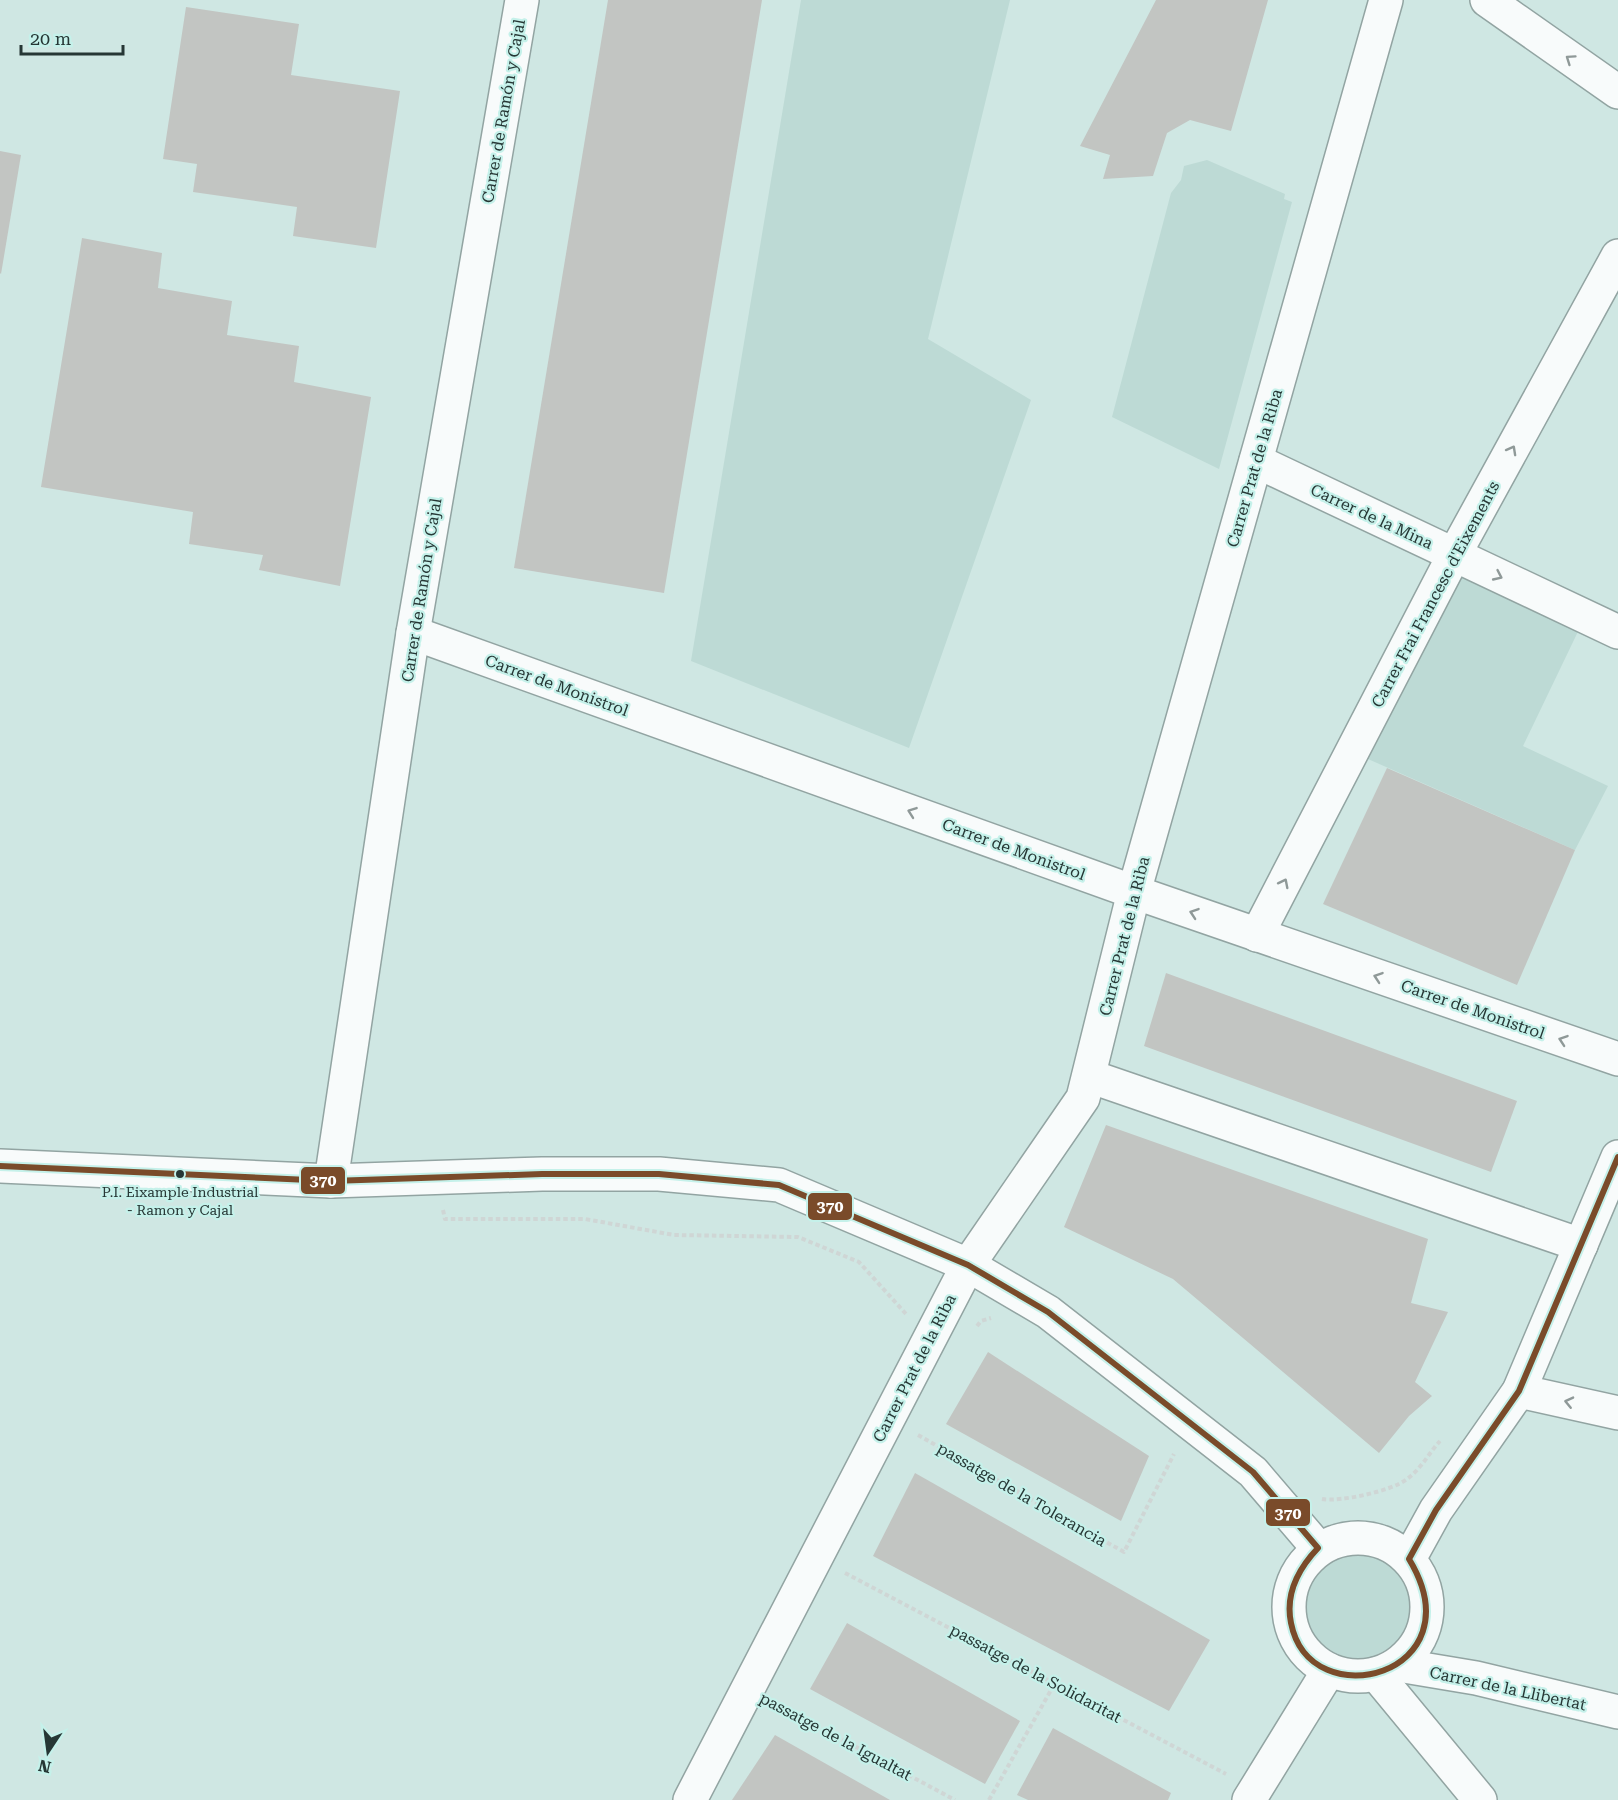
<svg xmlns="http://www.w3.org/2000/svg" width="1618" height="1800" font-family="'Roboto Serif',serif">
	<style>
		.green { fill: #bddad5 }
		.building { fill: #c2c5c2 }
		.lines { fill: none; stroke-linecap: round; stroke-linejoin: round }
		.minor-casing { stroke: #92a4a2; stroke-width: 36 }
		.path { stroke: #cfd6d5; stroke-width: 4; stroke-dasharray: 4.5 3; stroke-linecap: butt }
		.minor { stroke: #f8fbfb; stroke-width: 33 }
		.bus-1-casing { stroke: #c5f1ea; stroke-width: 10 }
		.bus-1 { stroke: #7a4b2a; stroke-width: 6 }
		.oneway { stroke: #8f9998 }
		.bus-dot { fill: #263735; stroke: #c5f1ea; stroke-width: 2 }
		.labels { text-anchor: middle; stroke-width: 4.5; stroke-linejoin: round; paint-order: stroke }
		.bus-label { font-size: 14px; fill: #263735; stroke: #c5f1ea }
		.street-label { font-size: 16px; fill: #263735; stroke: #c5f1ea }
		.line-badge { stroke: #c5f1ea; stroke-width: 2 }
		.badge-label { font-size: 16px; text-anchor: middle; font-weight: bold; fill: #fff }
	</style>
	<rect width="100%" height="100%" fill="#cfe7e3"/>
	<!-- green -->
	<g class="green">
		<path d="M801,0H1010L928,339L1031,400L909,748L691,661Z"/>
		<path d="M1207,160L1285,194L1284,199L1292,202L1219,469L1112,417L1171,193L1181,180L1184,166Z"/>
		<path d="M1454,555L1585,617L1523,746L1608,786L1575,850L1352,752Z"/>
		<circle cx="1358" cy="1606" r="52"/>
	</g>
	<!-- building -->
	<g class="building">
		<path d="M608,0H762L664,593L514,568Z"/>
		<path d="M1156,0H1268L1231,131L1190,120L1167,133L1153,176L1103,179L1110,155L1080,146Z"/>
		<path d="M186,7L299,24L291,75L400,91L376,248L293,236L297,207L193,192L197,164L163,159Z"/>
		<path d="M0,151L21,155L1,274L0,273Z"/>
		<path d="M82,238L162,253L158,288L232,301L227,335L299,346L294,382L371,397L340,586L259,570L263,555L189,544L193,512L41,487Z"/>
		<path d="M1387,768L1575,850L1517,985L1323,904Z"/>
		<path d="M1166,973L1517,1101L1491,1172L1144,1046Z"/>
		<path d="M1106,1125L1428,1239L1411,1303L1448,1312L1415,1382L1432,1396L1409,1416L1379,1453L1173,1279L1064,1227Z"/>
		<path d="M988,1352L1149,1456L1121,1521L946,1424Z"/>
		<path d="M915,1473L1210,1640L1169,1711L873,1556Z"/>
		<path d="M847,1623L1020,1721L985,1784L810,1689Z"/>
		<path d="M1053,1728L1171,1793L1168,1800H1028L1017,1795Z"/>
		<path d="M775,1735L890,1800H732Z"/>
	</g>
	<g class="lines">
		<defs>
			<g id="minor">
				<path d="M1487,0L1618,92"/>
				<path d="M1256,461L1618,632"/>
				<path d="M413,633L1134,892L1618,1059"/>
				<path d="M1257,935L1454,555L1618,256"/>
				<path d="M1089,1076L1581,1245"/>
				<path d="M0,1166L331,1181L542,1174H659L779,1185L968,1265L1048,1312L1253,1472L1318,1548"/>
				<path d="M331,1181L413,633L522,0"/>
				<path d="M1519,1391L1618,1413"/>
				<circle cx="1358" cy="1607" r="69"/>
				<path d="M1409,1559L1436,1510L1519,1391L1618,1157"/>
				<path d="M1398,1665L1476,1678L1618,1712"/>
				<path d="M1376,1674L1480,1800"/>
				<path d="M690,1800L968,1265L1083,1098L1134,892L1386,0"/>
				<path d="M1249,1800L1329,1670"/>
			</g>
		</defs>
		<!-- minor casing -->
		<use href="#minor" class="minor-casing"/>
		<!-- path -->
		<g class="path">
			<path d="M443,1210L445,1219H585L674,1235L798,1237L859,1262L906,1314"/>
			<path d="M977,1326L981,1321L991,1318"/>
			<path d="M918,1435L1124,1552L1174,1454"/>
			<path d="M1322,1499C1341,1502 1392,1491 1407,1479C1421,1469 1429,1453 1440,1441"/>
			<path d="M845,1573L1226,1774"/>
			<path d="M776,1704L955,1800"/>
			<path d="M989,1800L1055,1683"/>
		</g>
		<!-- minor -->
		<use href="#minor" class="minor"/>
		<defs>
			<path id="bus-1" d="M0,1166L331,1181L542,1174H659L779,1185L968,1265L1048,1312L1253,1472L1318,1548C1299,1568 1285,1594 1291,1623C1310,1719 1479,1675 1409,1559L1436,1510L1519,1391L1618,1157"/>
		</defs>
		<!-- bus-1 casing -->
		<use href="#bus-1" class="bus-1-casing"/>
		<!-- bus-1 -->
		<use href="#bus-1" class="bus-1"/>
	</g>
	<!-- one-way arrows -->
	<defs><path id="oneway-chevron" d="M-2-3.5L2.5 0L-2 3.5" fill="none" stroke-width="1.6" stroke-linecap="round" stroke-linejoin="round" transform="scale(1.5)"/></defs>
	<g class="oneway">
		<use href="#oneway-chevron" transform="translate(1570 59) rotate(-145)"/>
		<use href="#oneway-chevron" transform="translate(1512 450) rotate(-61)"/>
		<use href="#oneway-chevron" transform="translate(1498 576) rotate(25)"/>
		<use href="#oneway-chevron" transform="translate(912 812) rotate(-160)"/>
		<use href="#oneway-chevron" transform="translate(1284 883) rotate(-63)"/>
		<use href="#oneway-chevron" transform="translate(1194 913) rotate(-161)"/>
		<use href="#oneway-chevron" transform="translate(1378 977) rotate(-161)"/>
		<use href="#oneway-chevron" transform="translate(1563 1040) rotate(-161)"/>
		<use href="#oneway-chevron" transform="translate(1569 1402) rotate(-167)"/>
	</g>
	<!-- markers -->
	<circle class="bus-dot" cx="180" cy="1174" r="5"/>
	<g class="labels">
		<!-- bus labels -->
		<g class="bus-label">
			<text x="180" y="1197">P.I. Eixample Industrial<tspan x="180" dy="18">- Ramon y Cajal</tspan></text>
		</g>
		<!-- street labels -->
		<g class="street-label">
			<text transform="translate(503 111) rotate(-80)" y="6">Carrer de Ramón y Cajal</text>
			<text transform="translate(1254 468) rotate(-74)" y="6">Carrer Prat de la Riba</text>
			<text transform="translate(1372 516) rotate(25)" y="6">Carrer de la Mina</text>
			<text transform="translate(421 590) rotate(-81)" y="6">Carrer de Ramón y Cajal</text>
			<text transform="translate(1435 594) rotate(-62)" y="6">Carrer Frai Francesc d'Eixements</text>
			<text transform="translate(557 685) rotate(20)" y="6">Carrer de Monistrol</text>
			<text transform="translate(1014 849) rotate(20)" y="6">Carrer de Monistrol</text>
			<text transform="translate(1124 936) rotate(-76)" y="6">Carrer Prat de la Riba</text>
			<text transform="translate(1473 1009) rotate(19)" y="6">Carrer de Monistrol</text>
			<text transform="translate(914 1368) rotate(-63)" y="6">Carrer Prat de la Riba</text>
			<text transform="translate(1022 1494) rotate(30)" y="6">passatge de la Tolerancia</text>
			<text transform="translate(1036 1673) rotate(28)" y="6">passatge de la Solidaritat</text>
			<text transform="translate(1508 1688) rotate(12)" y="6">Carrer de la Llibertat</text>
			<text transform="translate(836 1736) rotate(28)" y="6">passatge de la Igualtat</text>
		</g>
	</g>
	<g class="line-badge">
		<rect x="300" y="1166" width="46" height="29" rx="6" fill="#7a4b2a"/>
		<rect x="807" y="1192" width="46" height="29" rx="6" fill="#7a4b2a"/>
		<rect x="1265" y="1498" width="46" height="29" rx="6" fill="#7a4b2a"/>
	</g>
	<g class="badge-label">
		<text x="323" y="1186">370</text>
		<text x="830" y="1212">370</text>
		<text x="1288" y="1519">370</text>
	</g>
	<!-- north arrow -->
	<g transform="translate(48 1752) rotate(193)" stroke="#c5f1ea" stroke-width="4.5" paint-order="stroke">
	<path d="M0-4.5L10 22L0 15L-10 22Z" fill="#263735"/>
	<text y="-9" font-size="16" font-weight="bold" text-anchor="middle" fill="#263735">N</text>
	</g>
	<!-- scale -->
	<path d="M21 45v9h102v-9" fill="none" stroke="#263735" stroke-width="3"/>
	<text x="30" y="45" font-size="18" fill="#263735" stroke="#c5f1ea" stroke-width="4.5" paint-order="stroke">20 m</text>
</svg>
